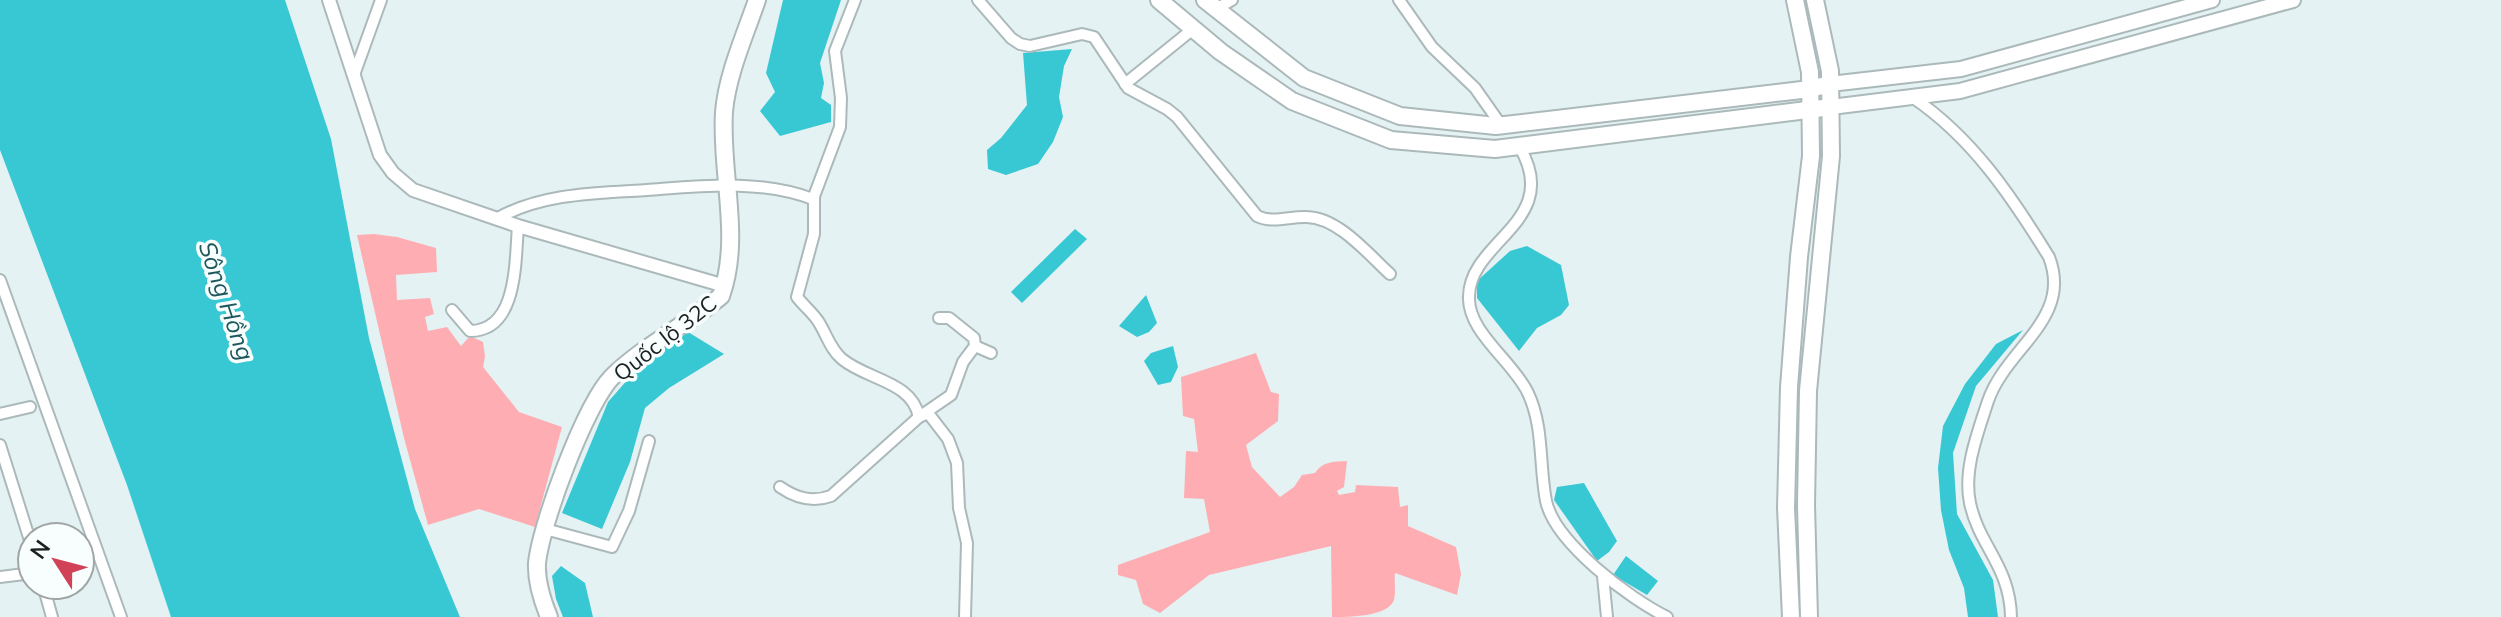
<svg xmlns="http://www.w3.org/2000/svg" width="2501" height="617" font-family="Mulish,sans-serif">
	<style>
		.green { fill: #feaeb2 }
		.water { fill: #38c8d4 }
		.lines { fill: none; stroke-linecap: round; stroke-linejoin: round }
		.minor-casing { stroke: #acb9bb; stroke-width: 14 }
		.tertiary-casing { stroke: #acb9bb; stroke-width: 16 }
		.secondary-casing { stroke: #acb9bb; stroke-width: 18 }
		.primary-casing { stroke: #acb9bb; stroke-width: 20 }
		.minor { stroke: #fff; stroke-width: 10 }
		.tertiary { stroke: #fff; stroke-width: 12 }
		.secondary { stroke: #fff; stroke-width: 14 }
		.primary { stroke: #fff; stroke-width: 16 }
		.labels { text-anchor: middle; stroke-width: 7; stroke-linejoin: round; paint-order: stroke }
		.street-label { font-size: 22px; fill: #1b2020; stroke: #f8fefe }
		.water-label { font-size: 24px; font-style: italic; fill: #1d575c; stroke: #f8fefe }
	</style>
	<rect width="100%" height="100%" fill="#e4f2f4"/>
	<!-- green -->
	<g class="green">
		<path d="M374,234L397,237L436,248L437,272L396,275L397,300L430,298L434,314L425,317L428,331L447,327L461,346L470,336L483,342L485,356L483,367L519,412L562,427L535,527L479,509L428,525L404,438L357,235Z"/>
		<path d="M1256,353L1271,392L1279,394L1278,421L1246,445L1252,467L1280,497L1294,487L1302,475L1315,473C1323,461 1333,462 1347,461L1344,487L1337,491L1339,495L1355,492L1356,485L1398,487L1400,507L1408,505V526L1456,547L1461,574L1457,595L1395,573C1394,581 1396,592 1394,600C1388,617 1348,617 1332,617L1331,546L1209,575L1160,613L1143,604L1136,580L1118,575V565L1210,532L1204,499L1184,498L1186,451L1198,452L1194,419L1183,416L1181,377Z"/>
	</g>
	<!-- water -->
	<g class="water">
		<path d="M0,0H285L331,139L369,338L415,509L460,617H171L127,485L0,150Z"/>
		<path d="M783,0H841L820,63L824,83L821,98L831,105V122L780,136L760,111L775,92L766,73Z"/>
		<path d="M1072,49L1064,66L1059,97L1063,117L1053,142L1038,164L1006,175L988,169L987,150L1001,138L1027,105L1023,53Z"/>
		<path d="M1075,229L1087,239L1022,303L1011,292Z"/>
		<path d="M1527,246L1561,265L1569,305L1561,315L1537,328L1519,351L1477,298V281L1510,251Z"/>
		<path d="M1146,295L1157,323L1149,332L1137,337L1119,326Z"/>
		<path d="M2023,330L1976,386L1953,453L1957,514L1993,580L1998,617H1968L1964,588L1949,550L1941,510L1938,468L1943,426L1965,384L1996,344Z"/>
		<path d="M688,332L724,354L669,388L645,408L630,462L602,529L562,513L608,402L643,362Z"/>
		<path d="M1173,346L1178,367L1171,382L1158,385L1144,361L1151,353Z"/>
		<path d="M1584,483L1617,541L1609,552L1597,561L1554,500L1557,487Z"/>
		<path d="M1626,556L1658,581L1647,595L1613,575Z"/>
		<path d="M561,566L585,583L593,617H563L556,599L552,576Z"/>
	</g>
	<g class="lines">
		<defs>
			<g id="minor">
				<path d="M978,0L1011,38L1020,44L1030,46L1082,34L1094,37L1128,88L1167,109L1177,117L1257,216C1273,224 1290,216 1307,217C1339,218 1368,254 1390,274"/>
				<path d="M1399,0L1432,47L1475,88L1501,125"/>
				<path d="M1216,9L1232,0"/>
				<path d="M354,75L381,0"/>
				<path d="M1125,84L1193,29"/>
				<path d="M1912,97C1972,137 2012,197 2049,257C2073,319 2006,348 1988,401C1978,432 1963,470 1970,503C1979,546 2010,566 2011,617"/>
				<path d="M1519,146C1564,221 1470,240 1469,296C1467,332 1513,361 1528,393C1544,427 1539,465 1546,501C1555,543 1630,599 1667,617"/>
				<path d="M813,199L840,127L841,98L835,51L855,0"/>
				<path d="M496,219C542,193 596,193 647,190C702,186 760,179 813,199L814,197V234L797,297C803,305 812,312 818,321C826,333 830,349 842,359C867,380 912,381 919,417L928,413L948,439L957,463L959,508L967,543L965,617"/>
				<path d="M0,280L121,617"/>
				<path d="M452,310L470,331C518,331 515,261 518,226"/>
				<path d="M975,346L991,353"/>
				<path d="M0,414L30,407"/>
				<path d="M0,445L32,547"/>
				<path d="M780,487C796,498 812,503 831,496L919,417L951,395L963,362L975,346L974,338L949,318H939"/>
				<path d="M545,529L612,547L629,511L649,441"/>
				<path d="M1603,576L1607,617"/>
				<path d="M0,577L32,573"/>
				<path d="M43,585L52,617"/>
			</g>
			<path id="tertiary" d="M329,0L380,155L393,173L413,190L518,226L725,286"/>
			<g id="secondary">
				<path d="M1830,84L1961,69L2212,0"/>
				<path d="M1831,107L1960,91L2293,0"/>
			</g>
			<g id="primary">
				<path d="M1159,0L1221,52L1292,101L1391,140L1495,149L1831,107"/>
				<path d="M1205,0L1304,78L1400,116L1496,126L1810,89L1830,84"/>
				<path d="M549,617C542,600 536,582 537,563C541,524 585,405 612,377C642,347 688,324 721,296C742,237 720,173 724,112C727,75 745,35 757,0"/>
				<path d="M1791,617L1786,508L1789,387L1799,257L1811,156L1810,72L1795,0"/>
				<path d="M1809,617L1806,505L1808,391L1831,156L1830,71L1815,0"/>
			</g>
		</defs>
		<!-- minor casing -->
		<use href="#minor" class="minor-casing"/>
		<!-- tertiary casing -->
		<use href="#tertiary" class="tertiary-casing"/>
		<!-- secondary casing -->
		<use href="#secondary" class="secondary-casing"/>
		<!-- primary casing -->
		<use href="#primary" class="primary-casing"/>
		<!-- minor -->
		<use href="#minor" class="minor"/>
		<!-- tertiary -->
		<use href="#tertiary" class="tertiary"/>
		<!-- secondary -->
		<use href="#secondary" class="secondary"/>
		<!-- primary -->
		<use href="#primary" class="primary"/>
	</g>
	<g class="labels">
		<!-- street labels -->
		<g class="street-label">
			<text transform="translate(665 338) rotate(-38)" y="8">Quốc lộ 32C</text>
		</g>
		<!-- water labels -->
		<g class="water-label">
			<text transform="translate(226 301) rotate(71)" y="8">Sông Hồng</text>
		</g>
	</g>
	<!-- north arrow -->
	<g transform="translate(56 561) rotate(306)"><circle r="38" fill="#f8fefe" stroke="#a0a5a5" stroke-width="2"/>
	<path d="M0-6L14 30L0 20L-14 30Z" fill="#d24256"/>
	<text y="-12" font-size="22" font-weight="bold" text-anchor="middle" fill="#1b2020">N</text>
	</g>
</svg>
